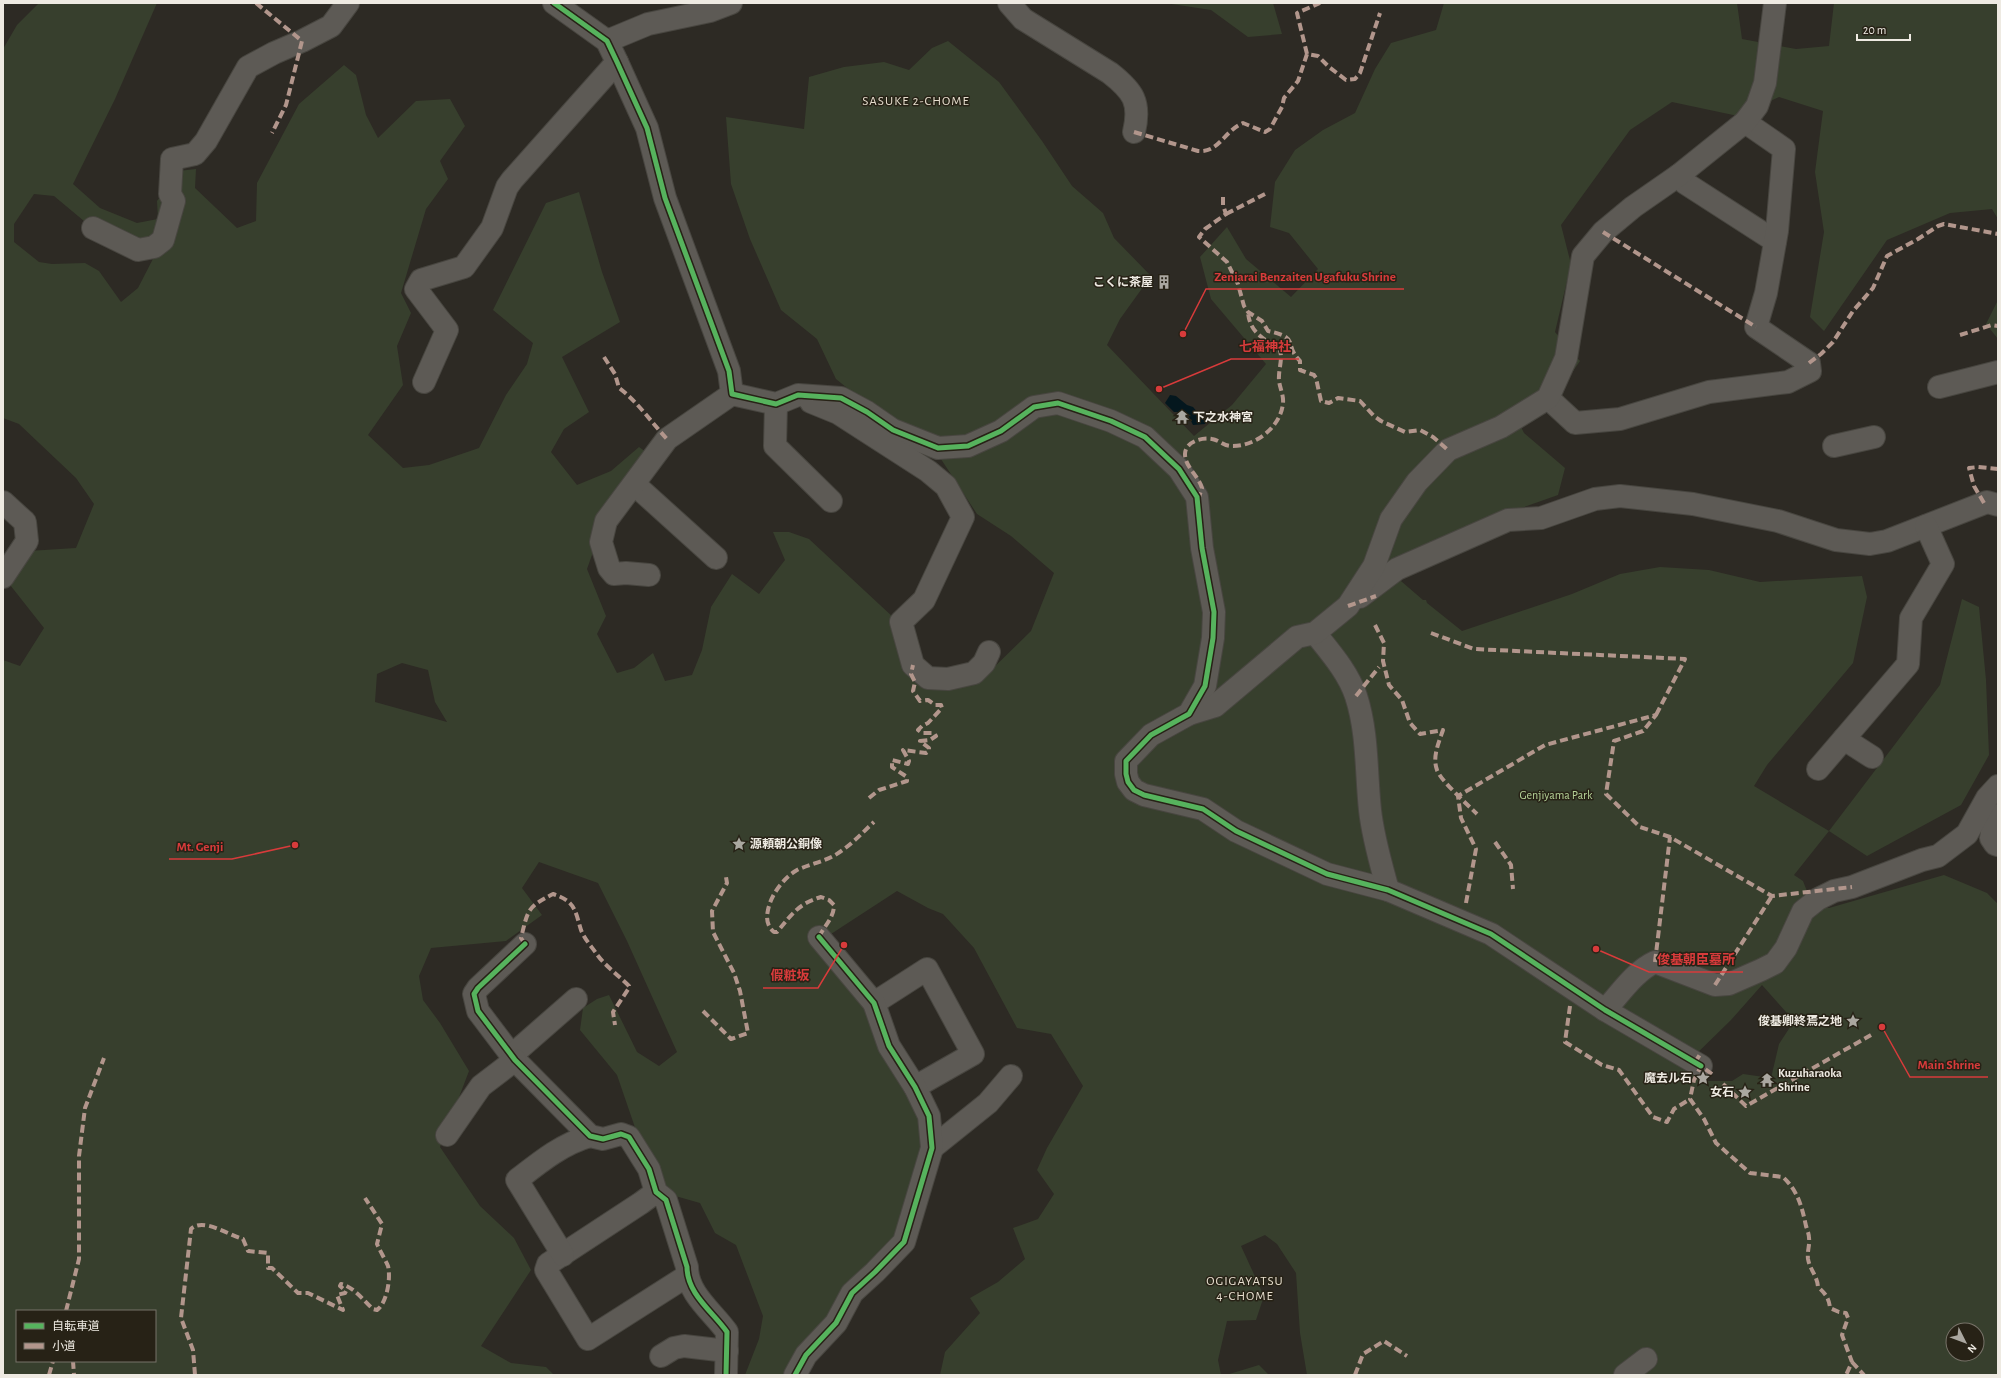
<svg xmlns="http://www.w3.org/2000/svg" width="2001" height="1378" font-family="'Alegreya Sans','Noto Sans JP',sans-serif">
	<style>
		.green { fill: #373f2d; fill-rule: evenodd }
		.water { fill: #04171e }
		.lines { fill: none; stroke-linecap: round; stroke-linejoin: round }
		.minor-casing { stroke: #484640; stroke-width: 24 }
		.minor { stroke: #5d5a55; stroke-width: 22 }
		.quiet { stroke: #b2968c; stroke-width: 4; stroke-dasharray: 8 4; stroke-linecap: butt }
		.cycleway-casing { stroke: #272216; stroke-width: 8 }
		.cycleway { stroke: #56b35d; stroke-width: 5 }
		.labels { text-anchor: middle; stroke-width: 3; stroke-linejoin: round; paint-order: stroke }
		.poi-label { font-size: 12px; font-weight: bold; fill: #eeeae2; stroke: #272216; text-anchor: end }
		.park-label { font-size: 12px; fill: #b6d398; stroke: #272216 }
		.neighbourhood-label { font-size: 13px; letter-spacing: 1px; fill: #e6dece; stroke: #272216 }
		.leader { fill: none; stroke: #d83b3b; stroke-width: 1.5 }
		.callout-dot { fill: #d83b3b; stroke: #272216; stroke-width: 1.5 }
		.callout-label { font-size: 13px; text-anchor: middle; font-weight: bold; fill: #d83b3b; stroke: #272216; stroke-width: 3; stroke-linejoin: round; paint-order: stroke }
	</style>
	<rect width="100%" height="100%" fill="#2d2a24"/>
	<!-- green -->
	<g class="green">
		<path d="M39,3H157L115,99L73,184L100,208L137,223L158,219L157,201L178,171L196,169L195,188L237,228L256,221L257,183L299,104L344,65L356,75L366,115L378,138L416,101L450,99L465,126L440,161L448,179L426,209L401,293L411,313L397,346L403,385L368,435L403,468L429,465L479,448L506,395L527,364L533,343L493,310L546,203L579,192L602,272L620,322L562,357L589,412L564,429L551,452L577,485L611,471L639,447L646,452L596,517L592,555L587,569L606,616L597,634L617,673L634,668L653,653L665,681L692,675L702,650L711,607L732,574L759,594L785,560L773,532H789L809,539L894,618L922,686L984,677L1031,631L1054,573L1011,536L977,514L935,450L878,413L836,379L817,339L781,310L750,239L731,184L726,117L804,129L809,77L844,67L884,62L909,70L932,48L948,41L999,82L1042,141L1072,186L1103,213L1114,238L1151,276L1120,319L1107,345L1194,436L1232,405L1266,364L1211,299L1200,257L1227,227L1246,259L1291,297L1318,269L1289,233L1270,227L1275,182L1295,150L1323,130L1355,113L1375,69L1391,43L1436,30L1444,3H1737L1742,39L1796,49L1829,46L1834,3H1998V219L1992,209L1950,213L1887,240L1824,331L1810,317L1824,232L1815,172L1823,111L1779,97L1738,116L1672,102L1630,130L1561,225L1571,264L1555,332L1580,361L1547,409L1520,425L1524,433L1565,468L1558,495L1454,532L1387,569L1423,600H1426L1427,603L1462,631L1572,594L1620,574L1660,567L1709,570L1760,582L1862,576L1867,597L1853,663L1767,765L1754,786L1829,831L1940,685L1962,599L1979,607L1986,680L1989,755L1961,805L1867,856L1829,831L1794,875L1803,881L1812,904L1811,907L1829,908L1944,875L1987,893L1998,904V1375H1307L1300,1333L1296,1273L1277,1244L1265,1235L1241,1246L1264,1296L1256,1320L1227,1321L1218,1360L1221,1375H940L945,1352L980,1313L970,1298L998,1282L1025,1259L1013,1228L1038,1219L1054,1194L1037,1170L1047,1148L1083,1086L1051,1034L1017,1028L974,948L943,914L928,908L897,891L831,934L833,949L913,1080L935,1152L898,1233L790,1375H745L759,1339L763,1316L736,1245L715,1233L700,1203L672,1195L640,1142L617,1075L580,1030L583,1008L597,999L609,995L637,1052L659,1066L677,1052L627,941L598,883L539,862L522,888L542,915L506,941L431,948L419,976L423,1000L440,1023L469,1071L440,1147L480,1206L514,1238L531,1270L481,1346L511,1363L546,1367L554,1375H3V660L20,666L44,628L3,576L13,552L76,548L94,504L76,478L19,424L3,418V49L17,25ZM34,194L54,196L84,221L156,253L138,288L121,302L99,271L85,263L52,264L39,262L14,242V224ZM402,663L428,670L435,702L447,722L375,702L377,674ZM1762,985L1794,1021L1779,1044L1771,1078L1743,1074L1732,1081H1708L1686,1064L1731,1020ZM17,1311H155V1361H17ZM1953,1330H1977V1354H1953Z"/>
		<path d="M1165,3H1273L1282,34L1248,37L1211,10Z"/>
		<path d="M1998,300V339L1986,324Z"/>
		<path d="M1259,1365L1269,1375H1226Z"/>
	</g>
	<!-- water -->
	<path class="water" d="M1170,395L1176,396L1187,405L1193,407L1206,422L1205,424L1193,425L1188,415L1182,412H1174L1165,403Z"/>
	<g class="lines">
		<defs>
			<g id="minor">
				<path d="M554,3L607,41L617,62L647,128L665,198L729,371L732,394L776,404L798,395L841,398L867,412L893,430L938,448L968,446L1001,431L1034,407L1058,403L1111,421L1145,437L1179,469L1197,497L1202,548L1214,612L1213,638L1205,686L1189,714L1151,735L1126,761V774L1128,782L1134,790L1144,795L1203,809L1236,831L1327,874L1388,890L1491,934L1605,1010L1701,1066"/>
				<path d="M1009,3L1023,19L1110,73C1133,91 1141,102 1134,132"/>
				<path d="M607,41L648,24L710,11L731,3"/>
				<path d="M1679,175L1685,183L1775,241"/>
				<path d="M93,228L138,250L154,247L163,240L174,201L170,194L172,159L195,154L206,141L248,67L274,53L302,41L331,26L348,3"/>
				<path d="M424,382L447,330L416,289L421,280L464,267L492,228L507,187L512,180L617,62"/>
				<path d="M1939,387L1998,372"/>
				<path d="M1548,398L1575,423L1620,419L1709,392L1788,382L1810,371L1809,363L1756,327L1766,293L1777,231L1784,149L1745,122"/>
				<path d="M811,402L838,413L928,471L946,486L963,517L924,600L901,622L913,665L928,678L948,679L974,673L984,663L989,652"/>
				<path d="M776,404L775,446L831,501"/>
				<path d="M1834,446L1874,437"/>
				<path d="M634,484L716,558"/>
				<path d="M3,502L25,522L27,541L3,577"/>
				<path d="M649,575L626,573L614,574L609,568L601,542L606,521L667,439L732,394"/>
				<path d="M1360,597L1397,569L1508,520L1541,518L1595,499L1620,496L1693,504L1778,521L1836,540L1870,544L1887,541L1987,502L1998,505"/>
				<path d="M1315,633C1330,652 1348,672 1356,696C1368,733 1366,773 1370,810C1373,838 1381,864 1388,890"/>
				<path d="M1189,714L1215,706L1297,637L1315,633L1348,606L1374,566L1391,519L1417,482L1448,450L1501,427L1548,398L1566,358L1583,256L1603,232L1633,207L1679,175L1745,122L1757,106L1765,83L1775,3"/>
				<path d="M1844,739L1872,757"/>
				<path d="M1818,769L1908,664L1911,618L1943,564L1926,526"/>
				<path d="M1998,815L1993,826L1991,838L1995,844L1998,845"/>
				<path d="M525,944L478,988L474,994L478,1011L515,1060L590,1136L603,1139L621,1134L629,1137L649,1169L656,1192L666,1200L687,1267C687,1294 713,1312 727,1332L726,1375"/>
				<path d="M874,1003L927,969L973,1054L915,1087"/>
				<path d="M1605,1010C1620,994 1635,971 1655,962L1715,985L1729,984L1761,970L1775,963L1786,948L1803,911L1818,899L1834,891L1852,887L1922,860L1938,856L1967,834L1987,798L1998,786"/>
				<path d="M512,1055L576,999"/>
				<path d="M447,1135L481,1086L515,1060"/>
				<path d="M932,1148L988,1103L1011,1076"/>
				<path d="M656,1192L641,1203L548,1264L546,1270L588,1339L687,1276"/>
				<path d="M563,1255L517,1180C540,1162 562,1144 590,1136"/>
				<path d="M661,1356L674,1348L684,1346L727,1351"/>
				<path d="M795,1375L806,1355L836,1323L852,1293L875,1272L904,1242L932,1148L929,1116L915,1087L889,1046L874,1003L819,937"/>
				<path d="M1625,1375L1646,1359"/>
			</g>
		</defs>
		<!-- minor casing -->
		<use href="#minor" class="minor-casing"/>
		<!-- minor -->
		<use href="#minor" class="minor"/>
		<!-- quiet -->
		<g class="quiet">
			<path d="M256,3L302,41L286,105L272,133"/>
			<path d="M1307,54L1297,13L1320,3"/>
			<path d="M1134,132L1198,151C1219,153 1224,131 1243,123L1265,132L1270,129L1282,107L1284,98L1298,81L1307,54L1318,56L1329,67L1346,80L1355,79L1360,73L1380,13"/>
			<path d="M1223,197V205L1226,214L1205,229L1199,237L1227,262L1238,284L1244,306L1248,312L1262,321L1268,331C1301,338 1283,344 1300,361V370L1314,375L1316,378L1321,401L1329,403L1338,398L1360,401L1374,416L1381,421L1405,432L1420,430L1433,437L1448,450"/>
			<path d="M1226,214L1265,194"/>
			<path d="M1603,232L1756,327"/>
			<path d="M1960,335L1992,325L1998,326"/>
			<path d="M604,357L615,374L619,388C638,402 651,422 667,439"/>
			<path d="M1809,363L1821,354L1833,342L1853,311L1873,288L1887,256L1918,239L1938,226L1944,224L1998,234"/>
			<path d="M1198,500L1202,488C1198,475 1185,467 1185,454C1185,442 1202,437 1212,439C1219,440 1224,446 1231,446C1255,447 1281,427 1283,403C1284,394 1278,385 1279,376C1279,367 1284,355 1278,346C1275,342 1271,344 1267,341C1256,334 1249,326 1248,312"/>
			<path d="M1984,503L1974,486L1969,468L1978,467L1998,469"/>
			<path d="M1348,606L1376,596"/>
			<path d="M1375,625L1384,643L1383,661L1389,685L1402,700L1410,723L1420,734L1443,730C1439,742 1432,757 1437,770C1440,780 1468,805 1477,814"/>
			<path d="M1431,633L1474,649L1685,659L1656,715"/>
			<path d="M1356,696L1379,667"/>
			<path d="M869,798L879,790L907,781V777L892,767V760L908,764L909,761L903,750L926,753L929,751V748L920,741L930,740L936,736L934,733H922L918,730L922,726L928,723L942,708L941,705H935L928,700L920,701L913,691L915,682L911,674L913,665"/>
			<path d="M1495,842L1511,865L1513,889"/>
			<path d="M1466,903L1476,849L1461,818L1458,796L1545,745L1656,715L1643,731L1614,741L1606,794L1640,827L1670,837L1772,896L1852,887"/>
			<path d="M819,937C824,926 834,918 834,905L829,900L821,897C798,904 792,914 777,932H774C767,926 766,919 768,910C771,894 785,876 799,869C816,862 829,861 844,849C855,841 864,831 874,822"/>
			<path d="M525,944L521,938C528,910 527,907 553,894C575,901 575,910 581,930C584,938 591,946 596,953C604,965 618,975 629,986V988L613,1012L615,1025"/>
			<path d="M1655,962L1670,837"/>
			<path d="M1715,985L1772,896"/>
			<path d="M1570,1006L1565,1042L1602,1065L1619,1070L1653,1117L1667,1122L1674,1109L1690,1099"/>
			<path d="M703,1011L731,1039L748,1033L740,991L734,973L713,932L712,911L727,883L726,877"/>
			<path d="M1695,1062L1701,1053"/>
			<path d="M1712,1074L1701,1066L1694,1080L1690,1099L1704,1119L1716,1143L1750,1173L1783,1177C1798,1191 1802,1207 1806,1226C1807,1229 1809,1234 1809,1238C1810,1245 1807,1251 1808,1259C1810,1270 1817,1275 1818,1287C1825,1293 1829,1298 1830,1308L1839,1312L1846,1313L1848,1318L1842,1335L1852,1362L1846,1375"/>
			<path d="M1723,1084L1746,1106L1871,1035"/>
			<path d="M66,1311L79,1259V1156L85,1108L104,1058"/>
			<path d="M73,1361L74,1375"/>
			<path d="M1852,1362L1864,1375"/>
			<path d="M49,1375L53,1361"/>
			<path d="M195,1375L193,1350L181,1318L191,1229C203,1217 228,1235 243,1239L248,1251L268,1253V1268H272L298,1293H308L343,1310L337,1295L345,1293L346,1291L340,1286L341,1284C354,1287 363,1300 373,1309L377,1310C387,1303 391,1278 388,1266C385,1259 380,1251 377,1244L382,1224L365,1198"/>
			<path d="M1355,1375L1363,1354L1384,1341L1407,1356"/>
		</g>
		<defs>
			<g id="cycleway">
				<path d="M554,3L607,41L617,62L647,128L665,198L729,371L732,394L776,404L798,395L841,398L867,412L893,430L938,448L968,446L1001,431L1034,407L1058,403L1111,421L1145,437L1179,469L1197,497L1202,548L1214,612L1213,638L1205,686L1189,714L1151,735L1126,761V774L1128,782L1134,790L1144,795L1203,809L1236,831L1327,874L1388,890L1491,934L1605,1010L1701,1066"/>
				<path d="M525,944L478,988L474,994L478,1011L515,1060L590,1136L603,1139L621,1134L629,1137L649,1169L656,1192L666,1200L687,1267C687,1294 713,1312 727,1332L726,1375"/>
				<path d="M795,1375L806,1355L836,1323L852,1293L875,1272L904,1242L932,1148L929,1116L915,1087L889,1046L874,1003L819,937"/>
			</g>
		</defs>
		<!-- cycleway casing -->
		<use href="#cycleway" class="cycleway-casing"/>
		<!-- cycleway -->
		<use href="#cycleway" class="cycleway"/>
	</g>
	<!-- icons -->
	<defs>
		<symbol id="building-bare" viewBox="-9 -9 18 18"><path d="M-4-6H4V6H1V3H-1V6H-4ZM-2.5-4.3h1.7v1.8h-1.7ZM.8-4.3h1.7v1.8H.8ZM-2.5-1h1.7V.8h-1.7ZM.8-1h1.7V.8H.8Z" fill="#aaa7a0" stroke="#272216" stroke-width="2.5" paint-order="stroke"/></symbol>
		<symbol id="temple-bare" viewBox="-9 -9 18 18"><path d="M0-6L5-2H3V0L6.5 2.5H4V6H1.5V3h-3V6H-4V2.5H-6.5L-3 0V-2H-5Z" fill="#aaa7a0" stroke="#272216" stroke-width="2.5" paint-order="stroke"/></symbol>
		<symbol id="sight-bare" viewBox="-9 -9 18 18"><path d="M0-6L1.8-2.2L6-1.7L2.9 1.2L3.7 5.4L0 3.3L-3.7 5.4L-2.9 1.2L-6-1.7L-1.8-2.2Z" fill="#aaa7a0" stroke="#272216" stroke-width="2.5" paint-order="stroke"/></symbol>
	</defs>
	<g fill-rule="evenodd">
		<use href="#building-bare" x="1154" y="272" width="20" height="20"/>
		<use href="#temple-bare" x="1172" y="407" width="20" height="20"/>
		<use href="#sight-bare" x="729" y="834" width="20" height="20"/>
		<use href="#sight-bare" x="1843" y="1011" width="20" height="20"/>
		<use href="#sight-bare" x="1693" y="1068" width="20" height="20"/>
		<use href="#temple-bare" x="1757" y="1070" width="20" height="20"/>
		<use href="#sight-bare" x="1735" y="1082" width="20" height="20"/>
	</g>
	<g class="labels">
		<!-- poi labels -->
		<g class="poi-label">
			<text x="1153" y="286">こくに茶屋</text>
			<text x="1193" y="421" text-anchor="start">下之水神宮</text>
			<text x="750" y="848" text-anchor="start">源頼朝公銅像</text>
			<text x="1842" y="1025">俊基卿終焉之地</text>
			<text x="1778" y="1077" text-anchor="start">Kuzuharaoka<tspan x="1778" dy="14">Shrine</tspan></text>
			<text x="1692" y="1082">魔去ル石</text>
			<text x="1734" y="1096">女石</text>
		</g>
		<!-- park labels -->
		<g class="park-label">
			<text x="1556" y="799">Genjiyama Park</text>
		</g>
		<!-- neighbourhood labels -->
		<g class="neighbourhood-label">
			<text x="916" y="105">SASUKE 2-CHOME</text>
			<text x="1245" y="1285">OGIGAYATSU<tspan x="1245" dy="15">4-CHOME</tspan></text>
		</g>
	</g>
	<!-- callouts -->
	<path class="leader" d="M1183 334L1206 289H1404M1159 389L1231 359H1299M295 845L232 859H169M1596 949L1649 972H1743M844 945L818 988H763M1882 1027L1910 1077H1988"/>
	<g class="callout-dot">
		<circle cx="1183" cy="334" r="4"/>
		<circle cx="1159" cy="389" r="4"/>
		<circle cx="295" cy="845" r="4"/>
		<circle cx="1596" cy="949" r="4"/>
		<circle cx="844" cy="945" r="4"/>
		<circle cx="1882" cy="1027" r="4"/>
	</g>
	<g class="callout-label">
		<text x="1305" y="281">Zeniarai Benzaiten Ugafuku Shrine</text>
		<text x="1265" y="351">七福神社</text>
		<text x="200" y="851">Mt. Genji</text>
		<text x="1696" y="964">俊基朝臣墓所</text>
		<text x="790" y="980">假粧坂</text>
		<text x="1949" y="1069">Main Shrine</text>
	</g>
	<!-- border -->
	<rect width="2001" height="1378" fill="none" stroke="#eeeae2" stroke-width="8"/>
	<!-- legend -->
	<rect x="16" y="1310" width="140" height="52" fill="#272216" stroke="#777268"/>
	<rect x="24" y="1323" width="20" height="6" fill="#56b35d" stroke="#777268"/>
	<text x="52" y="1330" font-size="12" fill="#eeeae2">自転車道</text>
	<rect x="24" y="1343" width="20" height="6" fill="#b2968c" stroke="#777268"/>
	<text x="52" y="1350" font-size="12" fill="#eeeae2">小道</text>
	<!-- north arrow -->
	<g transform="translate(1965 1342) rotate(132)"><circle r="19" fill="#272216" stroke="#777268"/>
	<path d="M0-3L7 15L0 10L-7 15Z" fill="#aaa7a0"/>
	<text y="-6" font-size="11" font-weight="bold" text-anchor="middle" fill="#eeeae2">N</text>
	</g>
	<!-- scale -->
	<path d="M1857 34v6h53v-6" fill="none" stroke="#eeeae2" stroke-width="2"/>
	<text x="1863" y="34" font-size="12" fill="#eeeae2" stroke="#272216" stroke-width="3" paint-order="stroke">20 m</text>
</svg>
